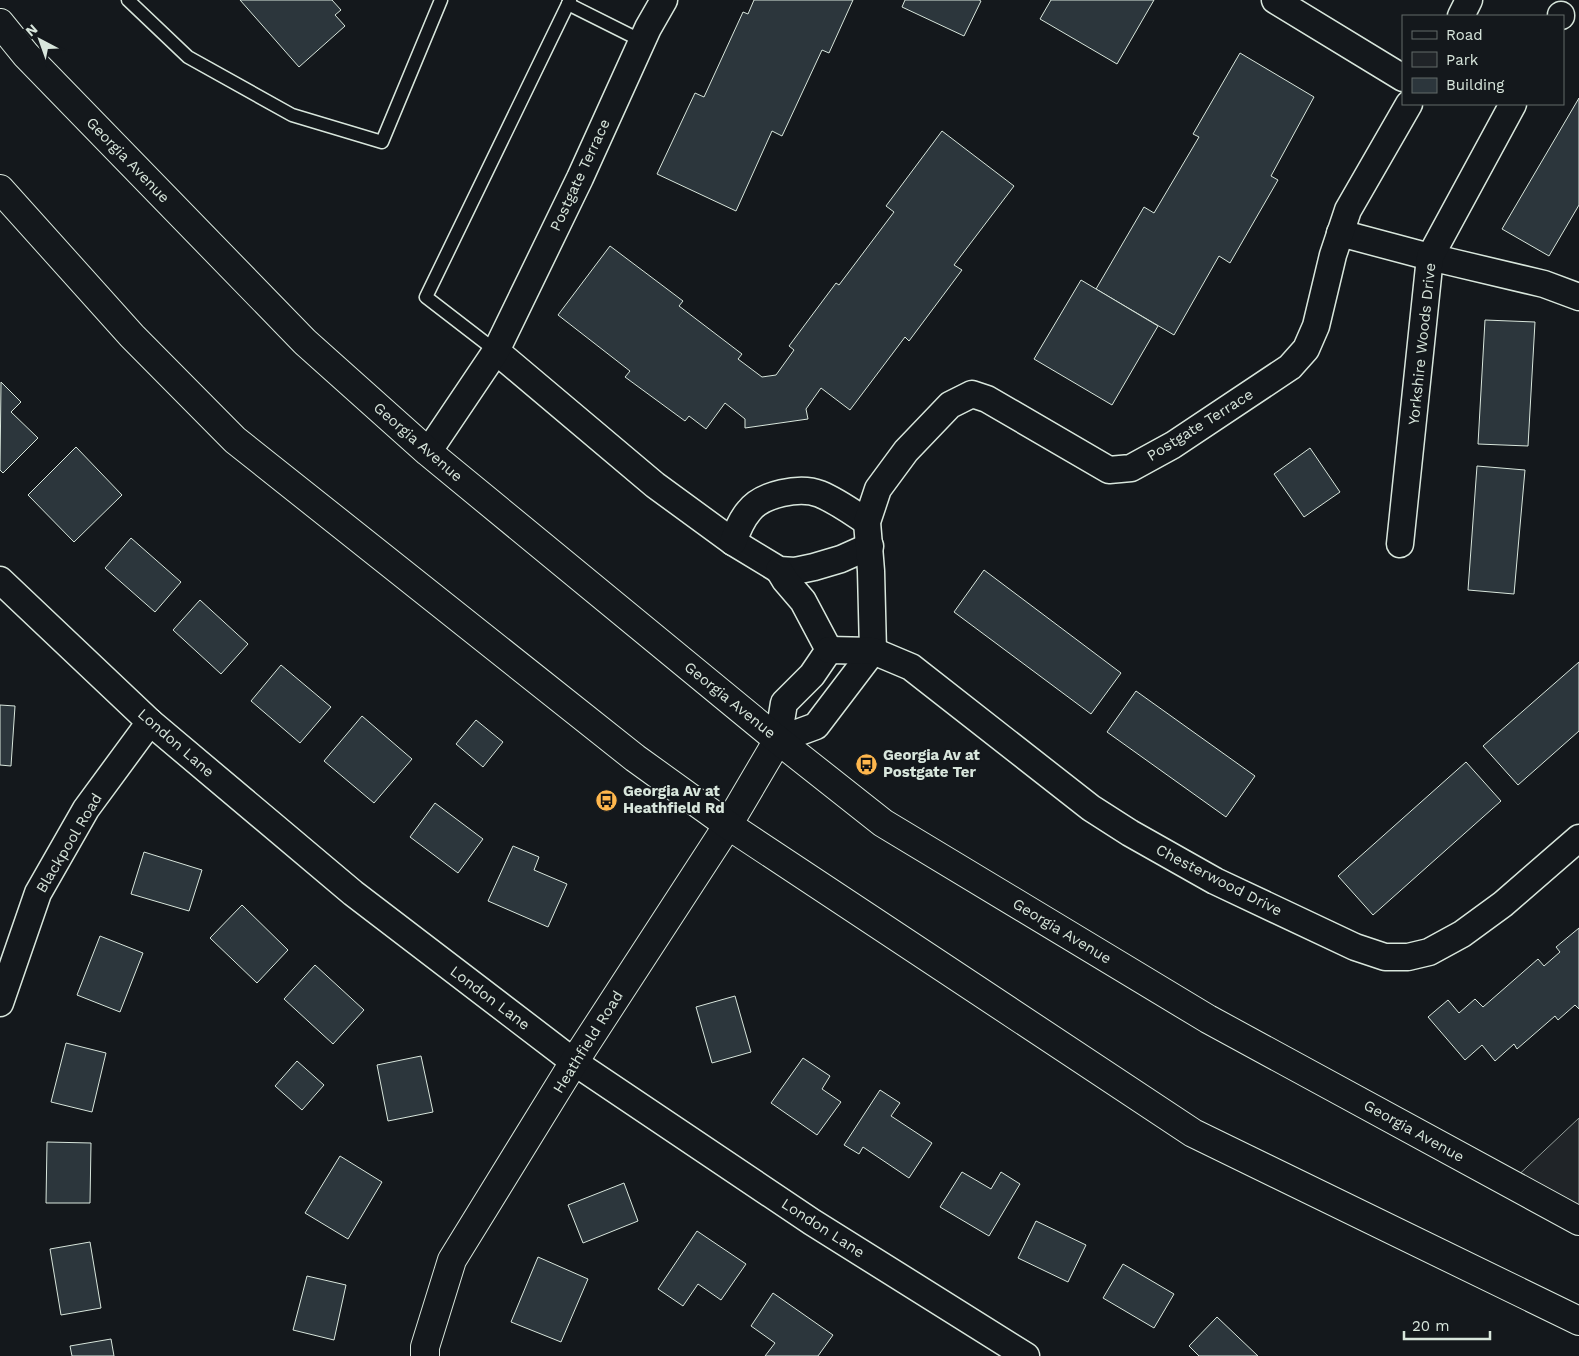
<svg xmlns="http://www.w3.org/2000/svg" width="1579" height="1356" font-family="'Work Sans',sans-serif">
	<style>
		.green { fill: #202428; stroke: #939e99 }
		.building { fill: #2c363c; stroke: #d8e6dc }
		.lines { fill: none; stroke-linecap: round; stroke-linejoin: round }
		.service-casing { stroke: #d8e6dc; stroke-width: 15 }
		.minor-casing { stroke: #d8e6dc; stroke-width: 29 }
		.tertiary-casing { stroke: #d8e6dc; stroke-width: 30 }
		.primary-casing { stroke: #d8e6dc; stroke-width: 30 }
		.service { stroke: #14181c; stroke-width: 12 }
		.minor { stroke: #14181c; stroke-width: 26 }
		.tertiary { stroke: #14181c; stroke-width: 28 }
		.primary { stroke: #14181c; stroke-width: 28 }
		.labels { text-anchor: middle; stroke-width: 4; stroke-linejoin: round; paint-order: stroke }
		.street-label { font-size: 15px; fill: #d8e6dc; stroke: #14181c }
		.poi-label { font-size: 15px; font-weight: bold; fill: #d8e6dc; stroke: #14181c; text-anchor: start }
	</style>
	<rect width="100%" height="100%" fill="#14181c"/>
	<!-- green -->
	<path class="green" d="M1579,1118V1221L1510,1183Z"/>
	<!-- building -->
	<g class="building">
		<path d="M240,0H332L341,10L335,15L345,26L299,67Z"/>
		<path d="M754,0H853L829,53L822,50L782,136L772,131L736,211L657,174L695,93L704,97L743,12L748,14Z"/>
		<path d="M905,0H979L981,1L964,36L902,7Z"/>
		<path d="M1051,0H1154L1117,64L1040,19Z"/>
		<path d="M1240,53L1314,97L1271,176L1278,180L1230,263L1219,256L1174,335L1096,289L1144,207L1154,213L1199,137L1193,134Z"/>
		<path d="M1579,98V205L1549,256L1502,229Z"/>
		<path d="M942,131L1014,186L954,265L962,270L909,341L905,337L850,410L821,388L806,409L808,419L745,428V419L725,403L706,429L689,416L685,421L625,377L630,371L558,315L610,246L683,301L679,306L742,354L738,359L762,377L776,375L794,350L789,346L836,283L839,285L894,212L886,206Z"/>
		<path d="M1081,280L1158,326L1112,405L1034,359Z"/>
		<path d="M1485,320L1535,322L1528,446L1478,444Z"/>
		<path d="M1,382L21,402L11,412L38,438L3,473L0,470Z"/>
		<path d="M76,447L122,495L74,542L28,495Z"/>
		<path d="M1310,448L1340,492L1304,517L1274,474Z"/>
		<path d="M1477,466L1525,470L1514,594L1468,590Z"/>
		<path d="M131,538L181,582L155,612L105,568Z"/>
		<path d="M984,570L1121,673L1091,714L954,612Z"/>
		<path d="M200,600L248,644L221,674L173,630Z"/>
		<path d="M1579,662V731L1518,785L1483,746Z"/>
		<path d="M281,665L331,707L300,743L251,701Z"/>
		<path d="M1136,691L1255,776L1226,817L1107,732Z"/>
		<path d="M0,705L15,706L11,766L0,765Z"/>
		<path d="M362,716L412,759L374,803L324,761Z"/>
		<path d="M476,720L503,742L483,767L456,744Z"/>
		<path d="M1466,762L1501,801L1373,915L1338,876Z"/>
		<path d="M435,803L483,839L458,873L410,837Z"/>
		<path d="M513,846L539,857L534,870L567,884L548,927L488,901Z"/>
		<path d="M144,852L202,870L189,911L131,894Z"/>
		<path d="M242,905L288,950L257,983L210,938Z"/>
		<path d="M1579,928V1009L1575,1005L1558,1020L1555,1016L1517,1049L1514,1044L1495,1061L1482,1045L1465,1060L1428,1017L1448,1000L1459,1013L1475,999L1483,1007L1538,959L1544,966L1560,952L1556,947Z"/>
		<path d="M100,936L143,953L120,1012L77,995Z"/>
		<path d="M315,965L364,1010L333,1044L284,999Z"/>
		<path d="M735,996L751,1052L712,1063L696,1007Z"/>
		<path d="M66,1043L106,1053L92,1112L51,1102Z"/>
		<path d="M421,1056L433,1112L388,1121L377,1065Z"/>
		<path d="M803,1058L830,1076L822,1089L841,1102L817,1135L771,1103Z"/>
		<path d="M297,1061L324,1085L302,1110L275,1086Z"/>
		<path d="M880,1090L900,1103L891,1116L932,1143L909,1178L863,1147L859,1154L844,1145Z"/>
		<path d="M47,1142L91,1143L90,1203H46Z"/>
		<path d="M340,1156L382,1182L348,1239L305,1213Z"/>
		<path d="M962,1172L991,1189L1001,1172L1020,1184L989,1236L940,1207Z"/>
		<path d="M624,1183L638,1221L583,1243L568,1205Z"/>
		<path d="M1036,1221L1086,1245L1068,1282L1018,1258Z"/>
		<path d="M697,1231L746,1264L721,1300L698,1284L683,1306L658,1289Z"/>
		<path d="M90,1242L101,1308L61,1315L50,1249Z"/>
		<path d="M538,1257L588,1279L561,1342L511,1322Z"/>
		<path d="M1123,1264L1174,1294L1154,1328L1103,1298Z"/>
		<path d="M307,1276L346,1285L334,1340L293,1330Z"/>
		<path d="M773,1293L833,1335L818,1356H765L775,1343L751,1326Z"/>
		<path d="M1217,1317L1258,1356H1199L1189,1346Z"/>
		<path d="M111,1339L114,1356H72L70,1346Z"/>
	</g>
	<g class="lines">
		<defs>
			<g id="service">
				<path d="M128,0L188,57L292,115L382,142L441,0"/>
				<path d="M568,4L642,41"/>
				<path d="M496,351L426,297L570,0"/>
			</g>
			<g id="minor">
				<path d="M1275,0L1403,78"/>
				<path d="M1461,16L1469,0"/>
				<path d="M1561,16V15"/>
				<path d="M1340,233L1430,257L1544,284L1579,297"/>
				<path d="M496,351L655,485L733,542L779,570L795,571L814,567L841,559L870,546"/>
				<path d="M428,452L496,351L580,178L648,28L664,0"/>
				<path d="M733,542C737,531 741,520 749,511C762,494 800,486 820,494C837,501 852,512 867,522"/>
				<path d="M1400,544L1430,257L1513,104"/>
				<path d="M779,570L785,580L803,601L829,650"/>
				<path d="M0,580L150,722L353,893L574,1062L812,1222L1026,1356"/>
				<path d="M829,650L812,675L784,703L778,740L816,726L873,651L871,571L867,522L878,489L906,451L950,405L972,394L987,399L1109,470L1131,468L1173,445L1290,367L1306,349L1316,326L1333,255L1348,210L1409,104"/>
				<path d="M829,650L873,651L911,667L1091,808L1130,833L1215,881L1355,947L1385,957H1408L1429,952L1462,934L1503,904L1579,838"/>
				<path d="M0,1003L38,893L86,809L150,722"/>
			</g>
			<path id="tertiary" d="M425,1356V1347L452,1260L574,1062L728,825L778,740"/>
			<g id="primary">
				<path d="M0,23L26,55L305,342L428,452L778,740L883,823L1208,1019L1579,1221"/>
				<path d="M0,189L132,336L235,440L635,758L728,825L1193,1133L1579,1321"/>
			</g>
		</defs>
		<!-- service casing -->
		<use href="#service" class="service-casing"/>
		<!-- minor casing -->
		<use href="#minor" class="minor-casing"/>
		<!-- tertiary casing -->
		<use href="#tertiary" class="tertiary-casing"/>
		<!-- primary casing -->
		<use href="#primary" class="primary-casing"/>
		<!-- service -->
		<use href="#service" class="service"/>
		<!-- minor -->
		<use href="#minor" class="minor"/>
		<!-- tertiary -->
		<use href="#tertiary" class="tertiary"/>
		<!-- primary -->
		<use href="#primary" class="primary"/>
	</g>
	<!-- icons -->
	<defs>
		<symbol id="bus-disc" viewBox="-11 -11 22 22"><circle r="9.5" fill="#ffb74d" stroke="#14181c"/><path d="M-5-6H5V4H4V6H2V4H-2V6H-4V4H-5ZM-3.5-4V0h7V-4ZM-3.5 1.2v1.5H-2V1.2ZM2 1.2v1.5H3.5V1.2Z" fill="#111"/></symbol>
	</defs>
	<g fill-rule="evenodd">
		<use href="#bus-disc" x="854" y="752" width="25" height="25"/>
		<use href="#bus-disc" x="594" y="788" width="25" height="25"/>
	</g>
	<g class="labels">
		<!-- street labels -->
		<g class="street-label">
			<text transform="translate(128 160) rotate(46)" y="5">Georgia Avenue</text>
			<text transform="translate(580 175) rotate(-65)" y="5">Postgate Terrace</text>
			<text transform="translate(1422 344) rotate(-84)" y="5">Yorkshire Woods Drive</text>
			<text transform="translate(1200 425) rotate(-32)" y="5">Postgate Terrace</text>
			<text transform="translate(418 442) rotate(41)" y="5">Georgia Avenue</text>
			<text transform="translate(730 700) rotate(39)" y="5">Georgia Avenue</text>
			<text transform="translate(176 743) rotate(41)" y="5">London Lane</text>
			<text transform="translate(69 843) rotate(-59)" y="5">Blackpool Road</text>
			<text transform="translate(1219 880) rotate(27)" y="5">Chesterwood Drive</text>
			<text transform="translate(1062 931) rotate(31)" y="5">Georgia Avenue</text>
			<text transform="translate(490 998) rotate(37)" y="5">London Lane</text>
			<text transform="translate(588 1042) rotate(-58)" y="5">Heathfield Road</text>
			<text transform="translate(1414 1131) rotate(29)" y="5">Georgia Avenue</text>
			<text transform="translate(823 1228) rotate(33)" y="5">London Lane</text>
		</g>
		<!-- poi labels -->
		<g class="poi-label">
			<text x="883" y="760">Georgia Av at<tspan x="883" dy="17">Postgate Ter</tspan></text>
			<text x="623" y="796">Georgia Av at<tspan x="623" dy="17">Heathfield Rd</tspan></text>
		</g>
	</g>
	<!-- legend -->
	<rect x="1402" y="15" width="162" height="90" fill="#14181c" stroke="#626a69"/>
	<rect x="1412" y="31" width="25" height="8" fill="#14181c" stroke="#626a69"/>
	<text x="1446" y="40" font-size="15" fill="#d8e6dc">Road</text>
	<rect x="1412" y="52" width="25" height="15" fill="#202428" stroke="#626a69"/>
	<text x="1446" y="65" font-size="15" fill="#d8e6dc">Park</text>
	<rect x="1412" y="78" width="25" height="15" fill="#2c363c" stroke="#626a69"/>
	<text x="1446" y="90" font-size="15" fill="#d8e6dc">Building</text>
	<!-- north arrow -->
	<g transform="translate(40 40) rotate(319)" stroke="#14181c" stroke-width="4" paint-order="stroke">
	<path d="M0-4L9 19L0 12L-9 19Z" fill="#d8e6dc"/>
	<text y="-8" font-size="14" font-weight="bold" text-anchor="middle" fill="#d8e6dc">N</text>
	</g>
	<!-- scale -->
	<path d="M1404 1331v8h86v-8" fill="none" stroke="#d8e6dc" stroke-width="2.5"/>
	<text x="1412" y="1331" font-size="15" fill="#d8e6dc" stroke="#14181c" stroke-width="4" paint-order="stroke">20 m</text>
</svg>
